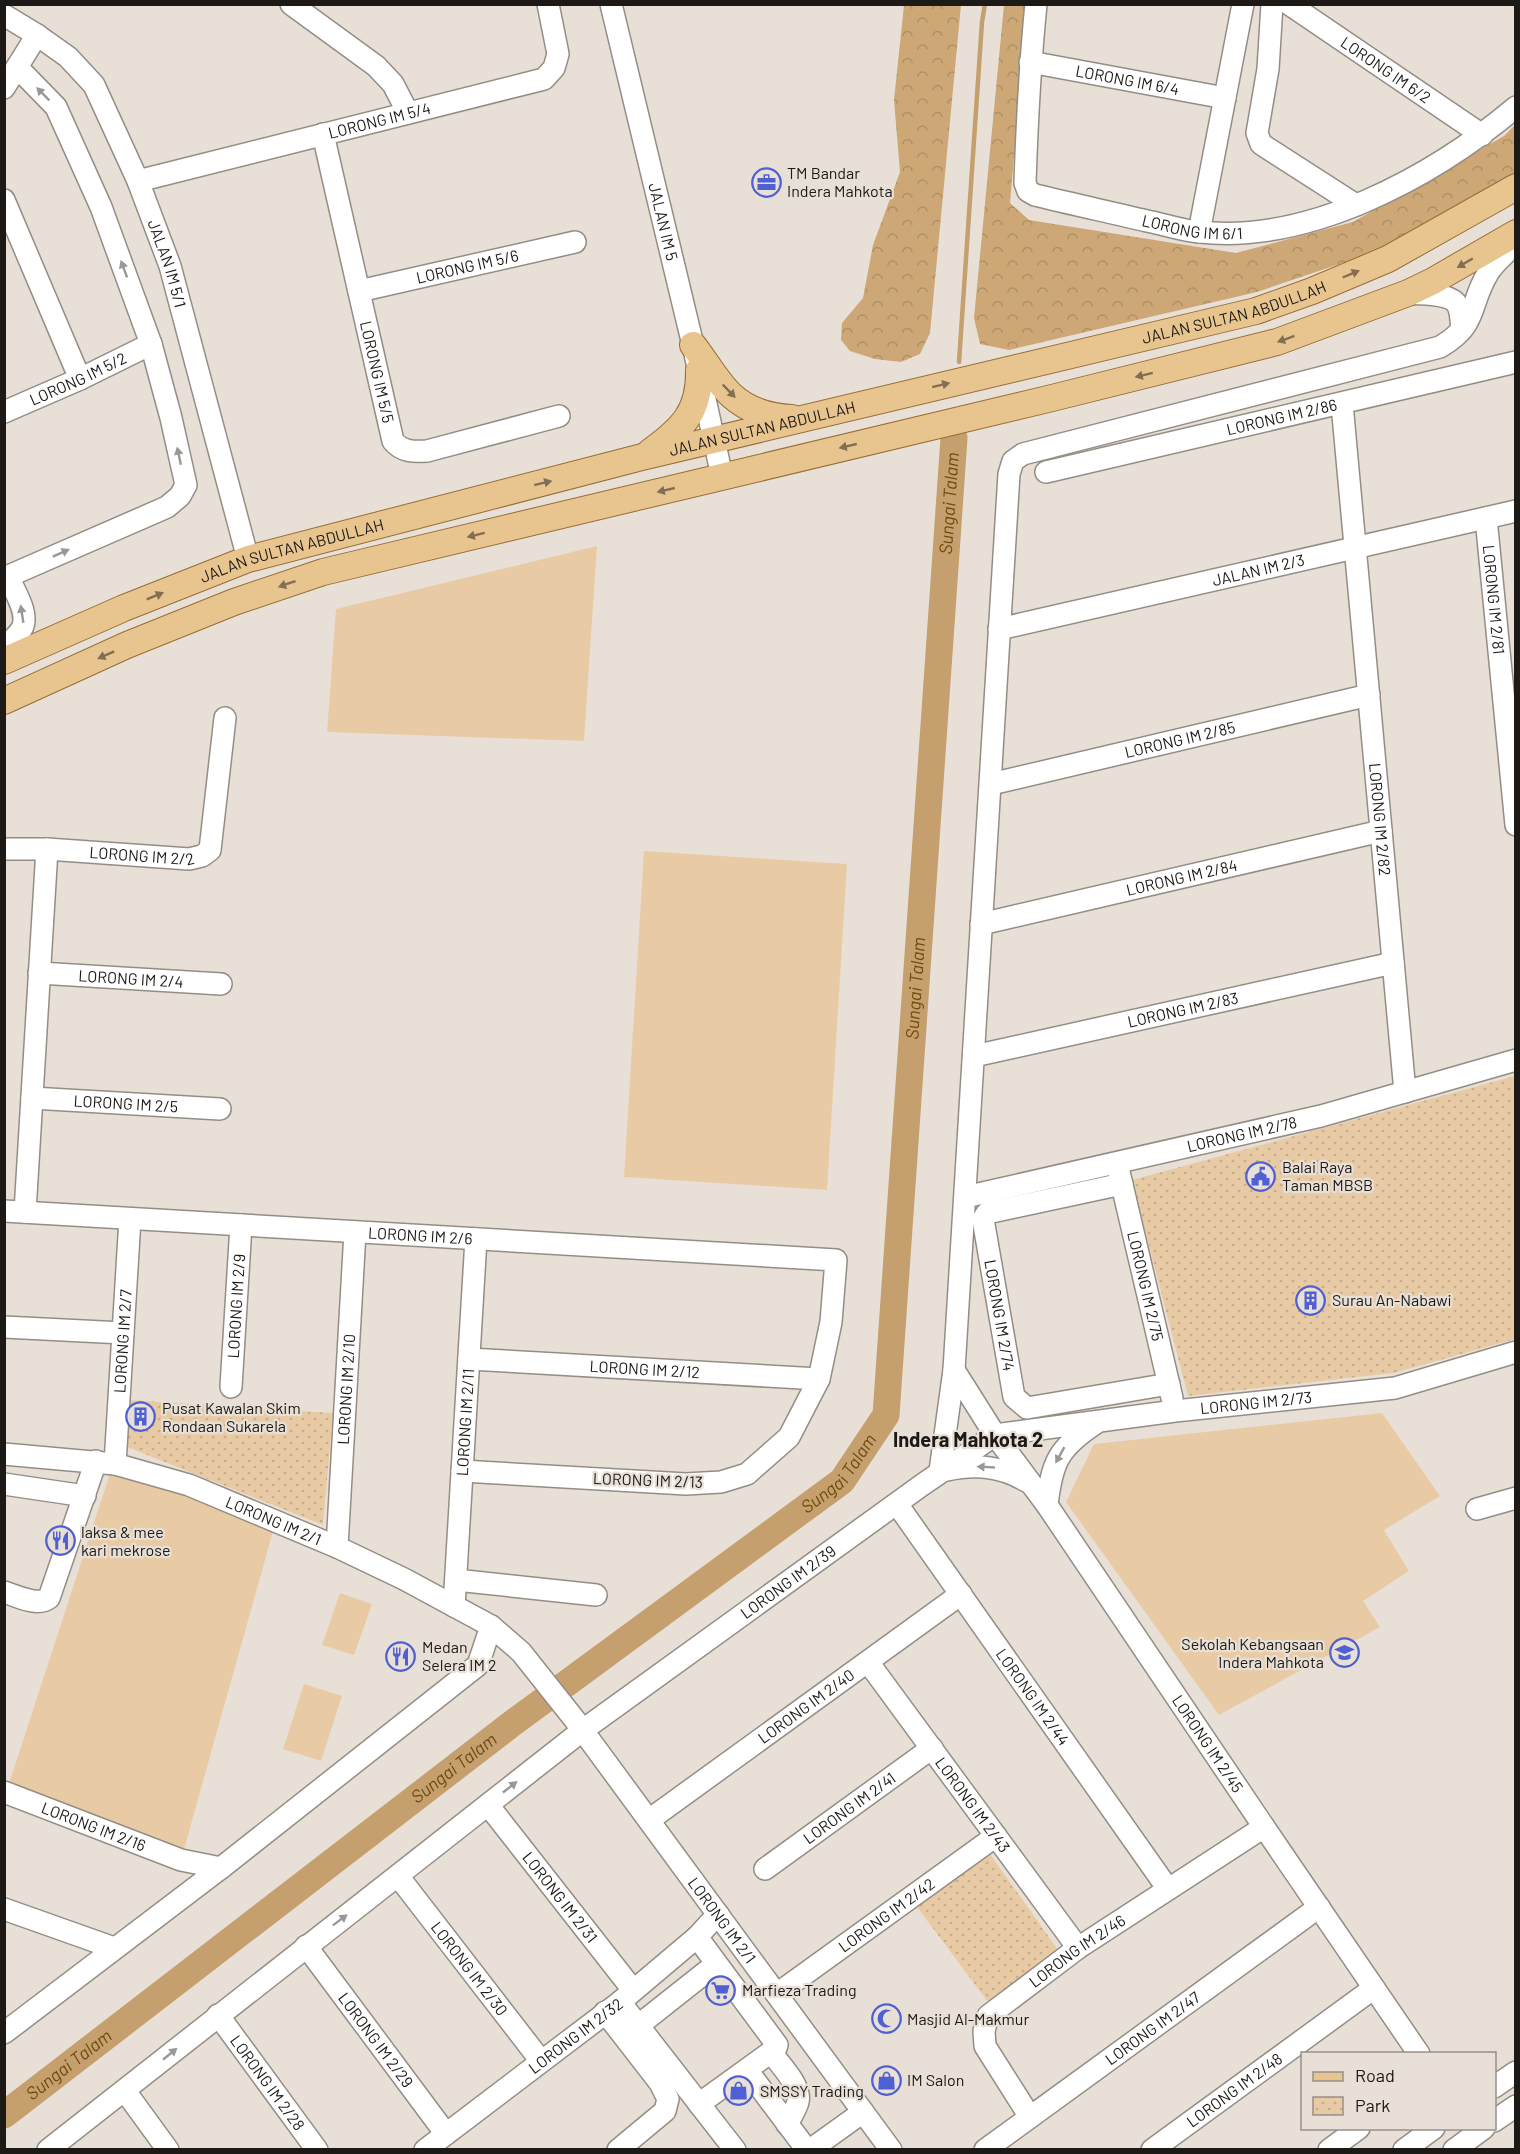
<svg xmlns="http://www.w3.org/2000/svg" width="1520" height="2154" font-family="Barlow,sans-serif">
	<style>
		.green { fill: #e8cba5 }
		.forest { fill: url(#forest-crowns) }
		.park { fill: url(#park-dots) }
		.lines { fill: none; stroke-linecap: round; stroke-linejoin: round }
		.stream { stroke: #c59f6d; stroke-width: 4.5 }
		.river { stroke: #c59f6d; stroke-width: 27 }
		.minor-casing { stroke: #948d84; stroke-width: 24 }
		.major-casing { stroke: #966e34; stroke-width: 28 }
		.minor { stroke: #fff; stroke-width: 21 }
		.major { stroke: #e8c48f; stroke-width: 26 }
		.oneway { fill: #999896 }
		.oneway2 { fill: #826e52 }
		.labels { text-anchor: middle; stroke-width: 4.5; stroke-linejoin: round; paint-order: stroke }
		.street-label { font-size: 16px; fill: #1c1916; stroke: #e8e0d7 }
		.poi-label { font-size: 16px; fill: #1c1916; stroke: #e8e0d7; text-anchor: start }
		.water-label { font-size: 18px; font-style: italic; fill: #704b0d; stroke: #e8e0d7 }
		.quarter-label { font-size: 20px; font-weight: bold; fill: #1c1916; stroke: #e8e0d7 }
	</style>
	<defs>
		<pattern id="forest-crowns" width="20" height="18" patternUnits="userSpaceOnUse" patternTransform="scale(1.5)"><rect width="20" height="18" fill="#cda775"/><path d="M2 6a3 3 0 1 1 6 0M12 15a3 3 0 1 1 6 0" fill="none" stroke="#af8f64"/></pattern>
		<pattern id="park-dots" width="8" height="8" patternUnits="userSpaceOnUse" patternTransform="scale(1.5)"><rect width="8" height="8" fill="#e8cba5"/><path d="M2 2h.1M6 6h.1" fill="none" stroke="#c6ae8d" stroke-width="1.8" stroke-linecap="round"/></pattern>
	</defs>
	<rect width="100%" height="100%" fill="#e8e0d7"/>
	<!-- green -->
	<g class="green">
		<path d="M597,546L584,741L327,732L336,609Z"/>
		<path d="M644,851L847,864L827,1190L624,1177Z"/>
		<path d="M1382,1413L1440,1496L1384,1530L1409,1571L1363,1601L1380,1627L1219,1715L1066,1502L1094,1444Z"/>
		<path d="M114,1461L274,1528L181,1860L6,1793Z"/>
		<path d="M340,1593L372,1604L354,1655L322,1645Z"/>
		<path d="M304,1684L342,1696L321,1761L283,1749Z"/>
	</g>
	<!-- forest -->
	<g class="forest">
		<path d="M904,5H961L930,333L920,354L901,362L875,359L850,351L841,340L842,323L863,298L873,245L900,172L894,100Z"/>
		<path d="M1004,5H1027L1010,203L1029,220L1236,253L1353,222L1504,136L1515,125V175L1381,250L1257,292L1009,350L980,344L974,318Z"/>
	</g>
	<!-- park -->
	<g class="park">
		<path d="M1515,1076V1339L1394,1373L1188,1396L1132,1180Z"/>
		<path d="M129,1400L333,1413L323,1525L127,1447Z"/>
		<path d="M987,1850L1061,1954L991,2006L917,1907Z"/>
	</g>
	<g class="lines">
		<!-- stream -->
		<path class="stream" d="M959,362L982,22L985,4"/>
		<!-- river -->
		<path class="river" id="s1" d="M4,2115L514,1722L842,1481L886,1415L954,438"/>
		<defs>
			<g id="minor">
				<path d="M291,4L376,66L393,84L408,113"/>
				<path id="s2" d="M611,4L693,345L722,476"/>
				<path id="s3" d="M1036,4C1030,64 1027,123 1025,183L1028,191L1035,195C1072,204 1109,212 1147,221C1164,224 1182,231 1200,232C1310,244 1434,176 1516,107"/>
				<path d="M1272,4L1268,69L1257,133L1261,144L1356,205"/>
				<path id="s4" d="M1289,4L1482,135"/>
				<path id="s5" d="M4,15L37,35L68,57L94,85L138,181L170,266L248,559"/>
				<path id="s6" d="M1030,62L1225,98"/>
				<path d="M4,88L37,35"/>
				<path id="s7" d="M323,134L393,441C402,452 414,452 427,451L559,416"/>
				<path id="s8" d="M138,181L544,79L554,68L558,54L548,4"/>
				<path d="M4,200L80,379"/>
				<path d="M1199,232L1243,4"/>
				<path id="s9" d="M359,291L575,242"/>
				<path d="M1408,293C1422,295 1451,292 1458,306C1461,312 1461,322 1462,329"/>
				<path id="s10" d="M1342,404L1405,1092"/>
				<path id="s11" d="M4,412L80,379L151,344"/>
				<path id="s12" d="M1046,472L1516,362"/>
				<path id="s13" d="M1486,518L1516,825"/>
				<path d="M4,578L167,507L180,496L186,485L171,418L151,344L101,207L56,107L17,67"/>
				<path id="s14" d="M999,629L1516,511"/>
				<path d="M4,647C10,642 17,636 21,630C31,615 14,591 8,576"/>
				<path id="s15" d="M991,784L1369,695"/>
				<path id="s16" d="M4,849H47L189,859L202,856L210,850L225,718"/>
				<path id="s17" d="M981,924L1381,831"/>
				<path id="s18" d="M39,973L221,984"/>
				<path id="s19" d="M974,1056L1393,963"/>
				<path id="s20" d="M32,1098L220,1109"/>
				<path id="s21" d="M1119,1172L1172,1398"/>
				<path id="s22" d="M1122,1184L987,1213L983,1219L1014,1397L1027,1408L1169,1384"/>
				<path id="s23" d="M965,1197L1321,1116L1516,1060"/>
				<path id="s24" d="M4,1211L836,1260L831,1322L819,1379L789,1437L747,1474L721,1482L686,1484L462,1471"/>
				<path d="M25,1212L47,849"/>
				<path d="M4,1327L123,1333"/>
				<path id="s25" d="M469,1359L819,1379"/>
				<path id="s26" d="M954,1370L995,1435L1047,1505L1264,1827L1419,2054"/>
				<path id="s27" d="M231,1387L241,1225"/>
				<path id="s28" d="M4,1454L115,1464L189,1485L337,1547L404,1579L491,1626L521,1652L575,1720L891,2150"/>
				<path id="s29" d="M115,1464L130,1219"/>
				<path d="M947,1470C976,1464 1001,1466 1026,1481"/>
				<path d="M940,1471L954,1370L1009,474L1013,461L1023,454L1440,347C1479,324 1468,306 1488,273C1495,261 1508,253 1516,241"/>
				<path d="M4,1484L85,1496"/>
				<path id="s30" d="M897,1504L1168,1889"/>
				<path d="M1047,1505C1052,1462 1058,1448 1096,1423"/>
				<path d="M1477,1509L1516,1498"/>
				<path id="s31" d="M337,1547L355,1232"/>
				<path d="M456,1580L596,1595"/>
				<path d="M4,1592C17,1596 37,1607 49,1598L96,1461"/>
				<path id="s32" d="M454,1606L476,1239"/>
				<path id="s33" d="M868,1662L1078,1948"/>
				<path id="s34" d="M4,1792L181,1860L221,1868L4,2033"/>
				<path id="s35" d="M488,1805L633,1990"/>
				<path id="s36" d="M649,1820L961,1594"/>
				<path d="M221,1868L478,1665L491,1626"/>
				<path id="s37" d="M765,1869L932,1748"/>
				<path id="s38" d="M398,1876L541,2061"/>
				<path d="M4,1909L114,1948"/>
				<path d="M697,1937L777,2045L776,2048L771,2052L699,2104"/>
				<path id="s39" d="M306,1946L446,2134"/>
				<path id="s40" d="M777,1994L996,1836"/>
				<path d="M620,2002L735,2150"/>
				<path d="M605,2012L660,2083L668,2099L665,2111L618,2150"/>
				<path id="s41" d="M218,2015L317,2150"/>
				<path d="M639,2025L716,1964"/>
				<path d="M771,2052C780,2065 802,2086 798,2102C796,2109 791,2117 787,2124"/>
				<path d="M747,2070L807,2150"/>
				<path d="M1494,2087L1516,2072"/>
				<path d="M125,2091L168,2150"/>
				<path id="s42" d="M1030,2117L985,2046L984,2031L988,2016L1078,1948L1264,1827"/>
				<path d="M1494,2121L1516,2106"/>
				<path id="s43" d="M48,2150L583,1730L922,1485L995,1435L1175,1411L1395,1388L1516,1352"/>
				<path id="s44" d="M425,2150L620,2002L697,1937L718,1914"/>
				<path d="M810,2150L863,2112"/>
				<path id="s45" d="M985,2150L1319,1907"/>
				<path id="s46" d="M1152,2150L1374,1988"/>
				<path d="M1329,2150L1359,2128"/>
				<path d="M1404,2150L1434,2128"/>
				<path d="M1454,2150L1484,2128"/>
			</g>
			<g id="major">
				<path d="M693,345C705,360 717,382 731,395C747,410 770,417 792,418"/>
				<path d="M650,452C682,429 700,412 699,370"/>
				<path id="s47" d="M4,661L124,608L248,559L642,457L1256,311L1312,291L1388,259L1516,187"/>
				<path d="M4,701L127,645L234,602L323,572L1048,399L1277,342L1408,293L1433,281L1516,233"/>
			</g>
		</defs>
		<!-- minor casing -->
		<use href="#minor" class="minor-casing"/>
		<!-- major casing -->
		<use href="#major" class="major-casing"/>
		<!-- minor -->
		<use href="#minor" class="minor"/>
		<!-- major -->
		<use href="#major" class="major"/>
	</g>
	<!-- one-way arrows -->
	<defs><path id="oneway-solid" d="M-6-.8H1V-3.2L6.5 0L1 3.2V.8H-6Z" transform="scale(1.5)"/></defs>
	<g class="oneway">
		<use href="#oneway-solid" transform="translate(43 94) rotate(-135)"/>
		<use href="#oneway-solid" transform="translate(124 269) rotate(-110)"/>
		<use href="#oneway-solid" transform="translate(179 456) rotate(-102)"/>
		<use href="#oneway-solid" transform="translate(61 553) rotate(-24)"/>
		<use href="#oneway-solid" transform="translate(22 614) rotate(-99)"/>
		<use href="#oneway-solid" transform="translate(1060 1455) rotate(119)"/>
		<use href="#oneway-solid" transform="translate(986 1467) rotate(-177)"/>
		<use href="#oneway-solid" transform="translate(510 1787) rotate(-38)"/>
		<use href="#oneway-solid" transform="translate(340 1920) rotate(-37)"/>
		<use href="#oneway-solid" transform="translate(170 2054) rotate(-39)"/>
	</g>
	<g class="oneway2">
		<use href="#oneway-solid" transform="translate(1465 263) rotate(150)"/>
		<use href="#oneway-solid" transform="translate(1351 274) rotate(-23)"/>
		<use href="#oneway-solid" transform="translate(1286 339) rotate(160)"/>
		<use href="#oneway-solid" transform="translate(1144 375) rotate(166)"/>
		<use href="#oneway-solid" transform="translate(941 385) rotate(-14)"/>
		<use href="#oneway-solid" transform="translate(729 391) rotate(46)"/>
		<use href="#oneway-solid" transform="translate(848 446) rotate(167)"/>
		<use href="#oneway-solid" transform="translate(543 483) rotate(-14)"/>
		<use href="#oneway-solid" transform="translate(666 490) rotate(167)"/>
		<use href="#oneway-solid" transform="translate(476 535) rotate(166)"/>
		<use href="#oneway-solid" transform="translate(287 584) rotate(161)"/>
		<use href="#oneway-solid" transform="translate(155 596) rotate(-22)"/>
		<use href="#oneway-solid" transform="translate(106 655) rotate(156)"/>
	</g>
	<!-- icons -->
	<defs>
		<symbol id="office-ring" viewBox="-11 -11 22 22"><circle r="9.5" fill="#e8e0d7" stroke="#4f5fd4" stroke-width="1.5"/><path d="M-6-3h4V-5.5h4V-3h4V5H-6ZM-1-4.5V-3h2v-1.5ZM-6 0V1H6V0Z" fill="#4f5fd4"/></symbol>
		<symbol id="civic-ring" viewBox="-11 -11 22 22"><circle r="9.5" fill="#e8e0d7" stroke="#4f5fd4" stroke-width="1.5"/><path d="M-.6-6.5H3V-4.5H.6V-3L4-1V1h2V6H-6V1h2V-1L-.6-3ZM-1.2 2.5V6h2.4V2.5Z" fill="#4f5fd4"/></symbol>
		<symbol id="building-ring" viewBox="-11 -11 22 22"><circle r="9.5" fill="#e8e0d7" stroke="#4f5fd4" stroke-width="1.5"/><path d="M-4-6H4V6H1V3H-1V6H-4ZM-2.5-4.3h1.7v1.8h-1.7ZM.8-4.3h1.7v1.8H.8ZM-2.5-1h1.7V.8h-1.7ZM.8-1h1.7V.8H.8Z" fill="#4f5fd4"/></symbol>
		<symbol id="restaurant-ring" viewBox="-11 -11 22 22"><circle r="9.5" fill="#e8e0d7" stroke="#4f5fd4" stroke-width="1.5"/><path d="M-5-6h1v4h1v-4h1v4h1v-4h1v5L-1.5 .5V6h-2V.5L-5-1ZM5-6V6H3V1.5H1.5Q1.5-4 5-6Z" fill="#4f5fd4"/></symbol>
		<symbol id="school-ring" viewBox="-11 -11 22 22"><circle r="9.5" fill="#e8e0d7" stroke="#4f5fd4" stroke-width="1.5"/><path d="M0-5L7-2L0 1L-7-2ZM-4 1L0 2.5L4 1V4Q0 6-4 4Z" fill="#4f5fd4"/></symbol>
		<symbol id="supermarket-ring" viewBox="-11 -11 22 22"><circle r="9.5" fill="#e8e0d7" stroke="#4f5fd4" stroke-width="1.5"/><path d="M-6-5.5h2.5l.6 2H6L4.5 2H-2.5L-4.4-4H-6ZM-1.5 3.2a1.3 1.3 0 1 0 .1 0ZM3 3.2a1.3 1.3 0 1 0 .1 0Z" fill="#4f5fd4"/></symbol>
		<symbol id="mosque-ring" viewBox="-11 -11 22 22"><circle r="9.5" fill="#e8e0d7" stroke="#4f5fd4" stroke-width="1.5"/><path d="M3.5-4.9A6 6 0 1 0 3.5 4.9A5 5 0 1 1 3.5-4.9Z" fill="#4f5fd4"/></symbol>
		<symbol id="shop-ring" viewBox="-11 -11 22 22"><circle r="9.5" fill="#e8e0d7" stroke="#4f5fd4" stroke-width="1.5"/><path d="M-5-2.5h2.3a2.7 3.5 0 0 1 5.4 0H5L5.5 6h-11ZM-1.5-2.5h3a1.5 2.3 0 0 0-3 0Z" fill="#4f5fd4"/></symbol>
	</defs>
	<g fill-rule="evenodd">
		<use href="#office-ring" x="750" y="166" width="33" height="33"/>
		<use href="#civic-ring" x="1244" y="1160" width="33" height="33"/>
		<use href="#building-ring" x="1294" y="1284" width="33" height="33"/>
		<use href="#building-ring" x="124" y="1400" width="33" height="33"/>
		<use href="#restaurant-ring" x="44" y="1524" width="33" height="33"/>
		<use href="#school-ring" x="1328" y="1636" width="33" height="33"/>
		<use href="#restaurant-ring" x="384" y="1640" width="33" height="33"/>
		<use href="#supermarket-ring" x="704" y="1974" width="33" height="33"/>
		<use href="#mosque-ring" x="870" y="2002" width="33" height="33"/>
		<use href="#shop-ring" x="870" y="2064" width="33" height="33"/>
		<use href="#shop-ring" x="722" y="2074" width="33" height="33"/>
	</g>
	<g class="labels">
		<!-- street labels -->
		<g class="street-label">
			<text dy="6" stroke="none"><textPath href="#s4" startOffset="117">LORONG IM 6/2</textPath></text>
			<text dy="6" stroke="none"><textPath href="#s6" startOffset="99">LORONG IM 6/4</textPath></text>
			<text dy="6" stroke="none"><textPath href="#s8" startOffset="249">LORONG IM 5/4</textPath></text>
			<text dy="6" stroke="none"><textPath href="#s2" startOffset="224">JALAN IM 5</textPath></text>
			<text dy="6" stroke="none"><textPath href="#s3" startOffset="357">LORONG IM 6/1</textPath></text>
			<text dy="6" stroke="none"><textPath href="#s5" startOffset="308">JALAN IM 5/1</textPath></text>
			<text dy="6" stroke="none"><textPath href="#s9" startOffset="111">LORONG IM 5/6</textPath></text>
			<text dy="6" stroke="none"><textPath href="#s47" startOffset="1281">JALAN SULTAN ABDULLAH</textPath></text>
			<text dy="6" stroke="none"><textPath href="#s7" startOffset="244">LORONG IM 5/5</textPath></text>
			<text dy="6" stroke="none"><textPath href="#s11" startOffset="81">LORONG IM 5/2</textPath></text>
			<text dy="6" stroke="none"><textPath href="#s12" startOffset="242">LORONG IM 2/86</textPath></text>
			<text dy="6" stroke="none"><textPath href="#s47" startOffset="795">JALAN SULTAN ABDULLAH</textPath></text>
			<text dy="6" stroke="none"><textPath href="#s47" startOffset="309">JALAN SULTAN ABDULLAH</textPath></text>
			<text dy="6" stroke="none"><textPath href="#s14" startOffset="266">JALAN IM 2/3</textPath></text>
			<text dy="6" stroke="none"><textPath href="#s13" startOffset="82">LORONG IM 2/81</textPath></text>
			<text dy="6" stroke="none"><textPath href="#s15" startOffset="194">LORONG IM 2/85</textPath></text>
			<text dy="6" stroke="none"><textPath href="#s10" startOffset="417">LORONG IM 2/82</textPath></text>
			<text dy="6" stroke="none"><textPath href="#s16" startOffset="138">LORONG IM 2/2</textPath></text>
			<text dy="6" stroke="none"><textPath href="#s17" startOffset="206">LORONG IM 2/84</textPath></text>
			<text dy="6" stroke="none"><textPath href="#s18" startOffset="92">LORONG IM 2/4</textPath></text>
			<text dy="6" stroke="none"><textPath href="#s19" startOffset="214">LORONG IM 2/83</textPath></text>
			<text dy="6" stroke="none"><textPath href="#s20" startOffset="94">LORONG IM 2/5</textPath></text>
			<text dy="6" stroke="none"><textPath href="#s23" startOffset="284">LORONG IM 2/78</textPath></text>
			<text dy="6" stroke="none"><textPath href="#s24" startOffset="417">LORONG IM 2/6</textPath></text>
			<text dy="6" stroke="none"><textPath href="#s21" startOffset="117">LORONG IM 2/75</textPath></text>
			<text dy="6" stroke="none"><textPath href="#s27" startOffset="81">LORONG IM 2/9</textPath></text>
			<text dy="6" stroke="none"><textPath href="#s22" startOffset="243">LORONG IM 2/74</textPath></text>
			<text dy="6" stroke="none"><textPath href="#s29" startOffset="123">LORONG IM 2/7</textPath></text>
			<text dy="6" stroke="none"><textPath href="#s25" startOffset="176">LORONG IM 2/12</textPath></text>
			<text dy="6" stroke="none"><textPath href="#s31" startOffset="158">LORONG IM 2/10</textPath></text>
			<text dy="6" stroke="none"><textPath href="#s43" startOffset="1450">LORONG IM 2/73</textPath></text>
			<text dy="6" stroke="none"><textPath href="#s32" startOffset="184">LORONG IM 2/11</textPath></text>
			<text transform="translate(648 1480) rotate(2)" y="6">LORONG IM 2/13</text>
			<text dy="6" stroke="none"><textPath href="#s28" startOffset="280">LORONG IM 2/1</textPath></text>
			<text dy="6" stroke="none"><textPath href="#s43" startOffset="933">LORONG IM 2/39</textPath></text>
			<text dy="6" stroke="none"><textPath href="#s30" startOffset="236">LORONG IM 2/44</textPath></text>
			<text dy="6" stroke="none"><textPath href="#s36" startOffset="194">LORONG IM 2/40</textPath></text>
			<text dy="6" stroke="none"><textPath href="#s26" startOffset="452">LORONG IM 2/45</textPath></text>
			<text dy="6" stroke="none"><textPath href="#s33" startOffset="177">LORONG IM 2/43</textPath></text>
			<text dy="6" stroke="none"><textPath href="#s37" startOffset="104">LORONG IM 2/41</textPath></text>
			<text dy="6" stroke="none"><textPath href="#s34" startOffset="96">LORONG IM 2/16</textPath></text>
			<text dy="6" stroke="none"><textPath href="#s35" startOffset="117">LORONG IM 2/31</textPath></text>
			<text dy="6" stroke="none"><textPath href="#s40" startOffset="135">LORONG IM 2/42</textPath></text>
			<text dy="6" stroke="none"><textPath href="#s28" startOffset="897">LORONG IM 2/1</textPath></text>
			<text dy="6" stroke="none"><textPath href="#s42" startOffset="225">LORONG IM 2/46</textPath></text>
			<text dy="6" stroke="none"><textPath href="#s38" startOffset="117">LORONG IM 2/30</textPath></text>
			<text dy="6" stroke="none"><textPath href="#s45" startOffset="207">LORONG IM 2/47</textPath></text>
			<text dy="6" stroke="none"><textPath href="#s44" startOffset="189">LORONG IM 2/32</textPath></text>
			<text dy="6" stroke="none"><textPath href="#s39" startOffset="117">LORONG IM 2/29</textPath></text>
			<text dy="6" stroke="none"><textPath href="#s41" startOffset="84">LORONG IM 2/28</textPath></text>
			<text dy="6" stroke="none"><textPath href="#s46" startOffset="102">LORONG IM 2/48</textPath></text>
		</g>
		<!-- poi labels -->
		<g class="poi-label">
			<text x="787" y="179">TM Bandar<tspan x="787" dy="18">Indera Mahkota</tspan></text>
			<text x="1282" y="1173">Balai Raya<tspan x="1282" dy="18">Taman MBSB</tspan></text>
			<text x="1332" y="1306">Surau An-Nabawi</text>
			<text x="162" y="1414">Pusat Kawalan Skim<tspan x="162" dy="18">Rondaan Sukarela</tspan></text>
			<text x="81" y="1538">laksa &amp; mee<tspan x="81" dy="18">kari mekrose</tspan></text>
			<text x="1324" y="1650" text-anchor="end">Sekolah Kebangsaan<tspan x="1324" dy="18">Indera Mahkota</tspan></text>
			<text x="422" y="1653">Medan<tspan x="422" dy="18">Selera IM 2</tspan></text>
			<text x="742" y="1996">Marfieza Trading</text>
			<text x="907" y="2025">Masjid Al-Makmur</text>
			<text x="907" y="2086">IM Salon</text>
			<text x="760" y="2097">SMSSY Trading</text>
		</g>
		<!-- water labels -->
		<g class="water-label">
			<text dy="6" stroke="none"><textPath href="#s1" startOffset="2044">Sungai Talam</textPath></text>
			<text dy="6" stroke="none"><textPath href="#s1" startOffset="1558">Sungai Talam</textPath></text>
			<text dy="6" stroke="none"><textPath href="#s1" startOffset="1054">Sungai Talam</textPath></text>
			<text dy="6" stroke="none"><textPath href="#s1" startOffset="568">Sungai Talam</textPath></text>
			<text dy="6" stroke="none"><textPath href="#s1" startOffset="82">Sungai Talam</textPath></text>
		</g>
		<!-- quarter labels -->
		<g class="quarter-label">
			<text x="968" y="1447">Indera Mahkota 2</text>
		</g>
	</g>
	<!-- border -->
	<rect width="1520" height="2154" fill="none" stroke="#1c1916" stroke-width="12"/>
	<!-- legend -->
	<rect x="1301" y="2052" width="195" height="78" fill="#e8e0d7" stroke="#96908a" stroke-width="1.5"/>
	<rect x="1313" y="2072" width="30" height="9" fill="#e8c48f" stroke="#96908a" stroke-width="1.5"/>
	<text x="1355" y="2082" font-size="18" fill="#1c1916">Road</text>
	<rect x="1313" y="2097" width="30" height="18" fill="url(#park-dots)" stroke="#96908a" stroke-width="1.5"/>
	<text x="1355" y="2112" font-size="18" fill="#1c1916">Park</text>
</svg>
